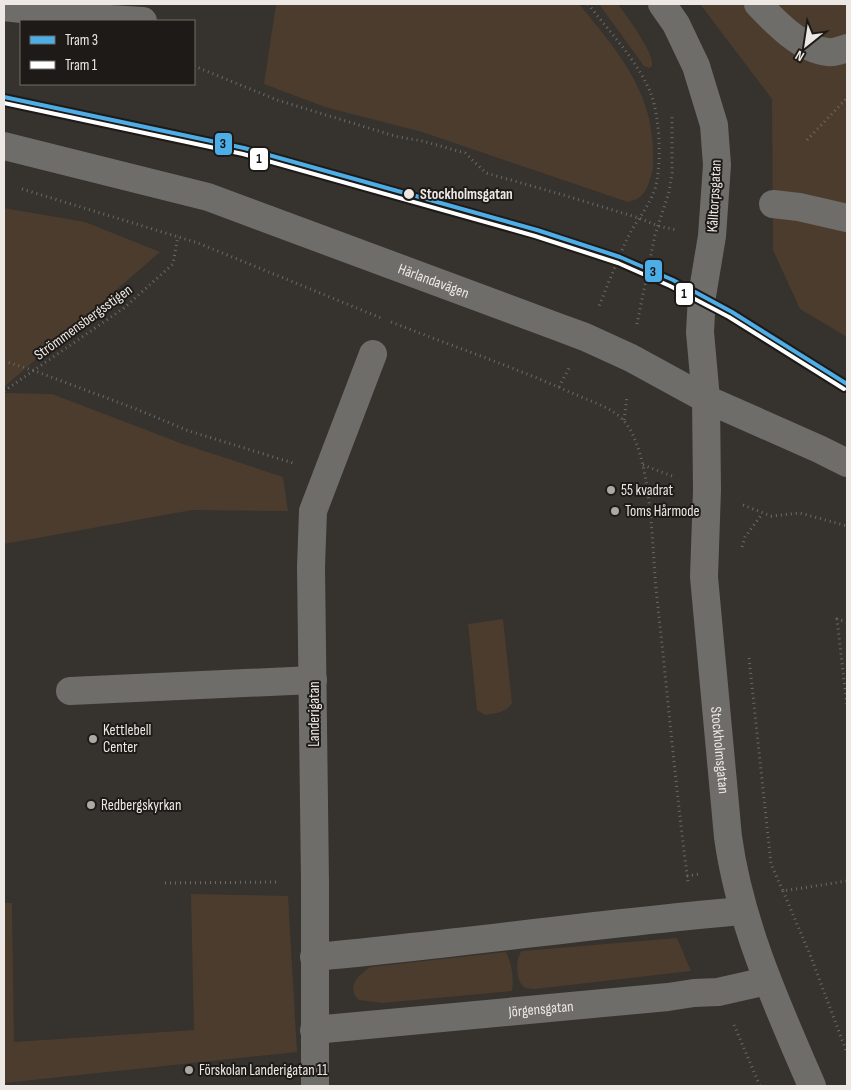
<svg xmlns="http://www.w3.org/2000/svg" width="851" height="1090" font-family="'Sofia Sans Condensed',sans-serif">
	<style>
		.green { fill: #4c3c2d }
		.lines { fill: none; stroke-linecap: round; stroke-linejoin: round }
		.path { stroke: #6c6967; stroke-width: 3; stroke-dasharray: 1 4; stroke-linecap: butt }
		.minor { stroke: #6e6d6a; stroke-width: 28 }
		.tram-1-casing { stroke: #1d1a17; stroke-width: 8 }
		.tram-2-casing { stroke: #1d1a17; stroke-width: 8 }
		.tram-1 { stroke: #4dade7; stroke-width: 4 }
		.tram-2 { stroke: #fff; stroke-width: 4 }
		.stop-dot { fill: #ede8e4; stroke: #1d1a17; stroke-width: 2 }
		.poi-dot { fill: #ada8a4; stroke: #1d1a17; stroke-width: 2 }
		.labels { text-anchor: middle; stroke-width: 4; stroke-linejoin: round; paint-order: stroke }
		.stop-label { font-size: 15px; font-weight: bold; fill: #ede8e4; stroke: #1d1a17; text-anchor: start }
		.street-label { font-size: 15px; fill: #ede8e4; stroke: #1d1a17 }
		.poi-label { font-size: 15px; fill: #ede8e4; stroke: #1d1a17; text-anchor: start }
		.line-badge { stroke: #1d1a17; stroke-width: 2 }
		.pale-badge-label { font-size: 14px; text-anchor: middle; font-weight: bold; fill: #111 }
	</style>
	<rect width="100%" height="100%" fill="#36322e"/>
	<!-- green -->
	<g class="green">
		<path d="M276,4H579C615,48 652,89 653,150C653,159 654,167 651,176C647,190 643,199 628,202L422,132L325,107L264,84Z"/>
		<path d="M599,4H618C626,16 655,53 652,66L649,68L644,66Z"/>
		<path d="M700,4H847V337L800,309L773,250L772,99Z"/>
		<path d="M4,208L85,222L160,252L4,387Z"/>
		<path d="M4,393L52,394L183,444L283,477L288,511L192,510L4,544Z"/>
		<path d="M503,619L512,703C506,713 496,713 485,715L477,710L468,624Z"/>
		<path d="M191,894L288,896L297,1052L4,1083V903H12L14,1042L194,1030Z"/>
		<path d="M677,938L691,971L535,989C531,989 526,989 523,986C516,980 515,957 522,951Z"/>
		<path d="M506,952C512,964 514,978 512,991L382,1003L359,1000C345,988 359,973 371,967Z"/>
	</g>
	<g class="lines">
		<!-- path -->
		<g class="path">
			<path d="M588,4C608,30 640,64 651,94C660,118 662,165 655,189C649,207 635,222 627,239C617,261 608,284 599,306"/>
			<path d="M194,66L277,100L398,137L423,141L465,153L486,173L560,194L639,218L658,226L677,230"/>
			<path d="M807,140L847,98"/>
			<path d="M22,189L198,243L381,318"/>
			<path d="M391,322C452,346 514,367 574,394C590,401 611,407 623,420C652,451 652,547 656,589C667,686 675,784 688,882"/>
			<path d="M637,324L655,235L669,192L672,173V114"/>
			<path d="M4,361L35,371L136,409L189,431L293,463"/>
			<path d="M559,387L569,368"/>
			<path d="M4,391L124,308L173,264L178,236"/>
			<path d="M624,420L627,397"/>
			<path d="M643,465L672,476"/>
			<path d="M743,505L771,516L800,513L847,526"/>
			<path d="M742,547L745,537L762,514"/>
			<path d="M847,622L837,619L847,707"/>
			<path d="M749,658L771,864L783,891L847,881"/>
			<path d="M687,876L699,874"/>
			<path d="M165,883L279,882"/>
			<path d="M783,891L811,957L847,1053"/>
			<path d="M734,1025L760,1086"/>
		</g>
		<!-- minor -->
		<g class="minor">
			<path id="s1" d="M662,4L676,24L696,66L714,125L717,165L712,236L702,296L700,332L706,399L707,490L704,577L728,837C740,924 777,1005 812,1086"/>
			<path d="M758,4C775,22 802,50 828,52C834,53 841,50 847,48"/>
			<path d="M4,7L110,19L143,21"/>
			<path id="s2" d="M4,146L208,197L558,327L585,337L631,358L706,399L819,449L847,463"/>
			<path d="M773,204L799,207L847,218"/>
			<path d="M70,691L313,680"/>
			<path d="M314,957C458,944 600,923 743,911"/>
			<path id="s3" d="M314,1030L668,997L694,993L718,992L767,981"/>
			<path d="M315,1086V882L311,567L313,511L373,354"/>
		</g>
		<defs>
			<path id="tram-1" d="M4,97L244,148L537,230L620,257L673,280L732,312L847,384"/>
			<path id="tram-2" d="M4,103L243,154L535,236L618,263L670,286L729,317L844,389"/>
		</defs>
		<!-- tram-1 casing -->
		<use href="#tram-1" class="tram-1-casing"/>
		<!-- tram-2 casing -->
		<use href="#tram-2" class="tram-2-casing"/>
		<!-- tram-1 -->
		<use href="#tram-1" class="tram-1"/>
		<!-- tram-2 -->
		<use href="#tram-2" class="tram-2"/>
	</g>
	<!-- markers -->
	<circle class="stop-dot" cx="409" cy="194" r="6"/>
	<g class="poi-dot">
		<circle cx="611" cy="490" r="5"/>
		<circle cx="615" cy="511" r="5"/>
		<circle cx="93" cy="739" r="5"/>
		<circle cx="91" cy="805" r="5"/>
		<circle cx="189" cy="1070" r="5"/>
	</g>
	<g class="labels">
		<!-- stop labels -->
		<g class="stop-label">
			<text x="420" y="199">Stockholmsgatan</text>
		</g>
		<!-- street labels -->
		<g class="street-label">
			<text transform="translate(714 196) rotate(-87)" y="5">Kålltorpsgatan</text>
			<text dy="5" stroke="none"><textPath href="#s2" startOffset="451">Härlandavägen</textPath></text>
			<text transform="translate(83 322) rotate(-36)" y="5">Strömmensbergsstigen</text>
			<text transform="translate(314 714) rotate(-90)" y="5">Landerigatan</text>
			<text dy="5" stroke="none"><textPath href="#s1" startOffset="760">Stockholmsgatan</textPath></text>
			<text dy="5" stroke="none"><textPath href="#s3" startOffset="228">Jörgensgatan</textPath></text>
		</g>
		<!-- poi labels -->
		<g class="poi-label">
			<text x="621" y="495">55 kvadrat</text>
			<text x="625" y="516">Toms Hårmode</text>
			<text x="103" y="735">Kettlebell<tspan x="103" dy="17">Center</tspan></text>
			<text x="101" y="810">Redbergskyrkan</text>
			<text x="199" y="1075">Förskolan Landerigatan 11</text>
		</g>
	</g>
	<g class="line-badge">
		<rect x="214" y="132" width="19" height="24" rx="5" fill="#4dade7"/>
		<rect x="249" y="147" width="20" height="24" rx="5" fill="#fff"/>
		<rect x="644" y="259" width="19" height="24" rx="5" fill="#4dade7"/>
		<rect x="675" y="282" width="19" height="24" rx="5" fill="#fff"/>
	</g>
	<g class="pale-badge-label">
		<text x="223" y="148">3</text>
		<text x="259" y="163">1</text>
		<text x="653" y="276">3</text>
		<text x="684" y="298">1</text>
	</g>
	<!-- border -->
	<rect width="851" height="1090" fill="none" stroke="#ede8e4" stroke-width="10"/>
	<!-- legend -->
	<rect x="20" y="20" width="175" height="65" fill="#1d1a17" stroke="#706c69"/>
	<rect x="30" y="36" width="25" height="8" fill="#4dade7" stroke="#706c69"/>
	<text x="65" y="45" font-size="15" fill="#ede8e4">Tram 3</text>
	<rect x="30" y="61" width="25" height="8" fill="#ffffff" stroke="#706c69"/>
	<text x="65" y="70" font-size="15" fill="#ede8e4">Tram 1</text>
	<!-- north arrow -->
	<g transform="translate(806 45) rotate(210)" stroke="#1d1a17" stroke-width="4" paint-order="stroke">
	<path d="M0-4L9 19L0 12L-9 19Z" fill="#ede8e4"/>
	<text y="-8" font-size="14" font-weight="bold" text-anchor="middle" fill="#ede8e4">N</text>
	</g>
</svg>
